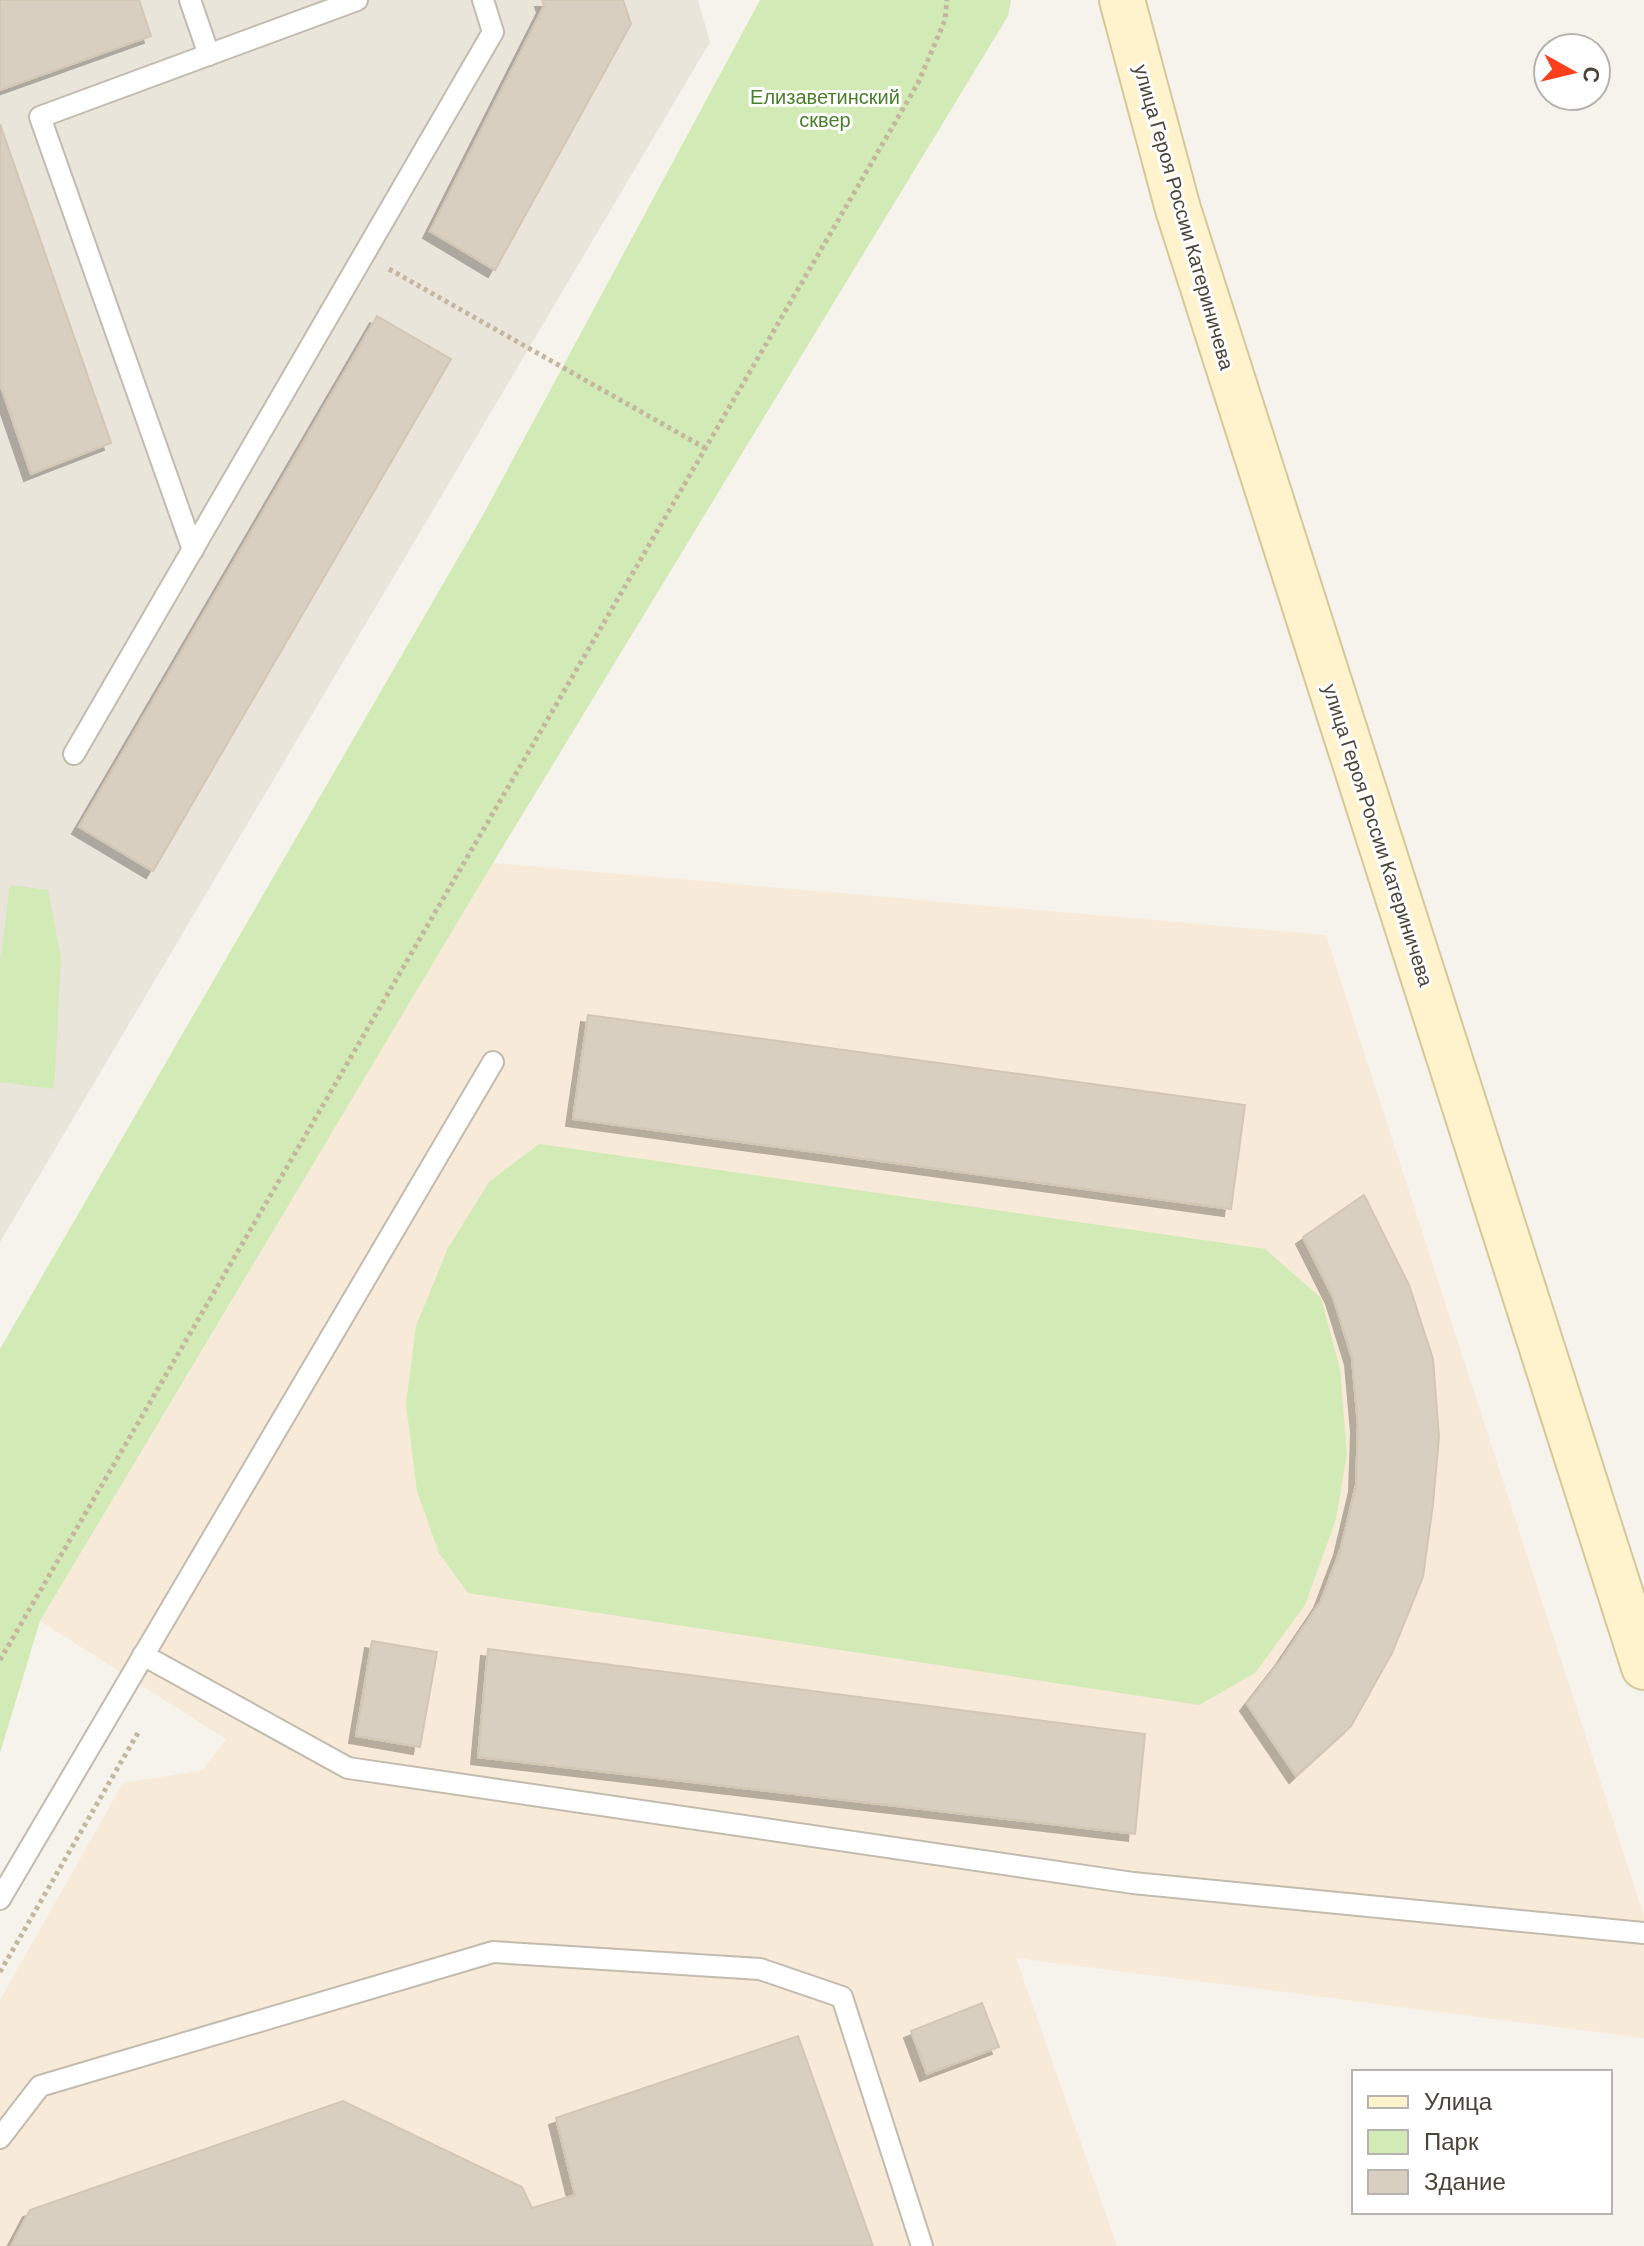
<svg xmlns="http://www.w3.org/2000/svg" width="1644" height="2246" font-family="Barlow,sans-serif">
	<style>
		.residential { fill: #eae5da }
		.commercial { fill: #f7ead8 }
		.green { fill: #d2eab5 }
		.building { fill: #d8cfc1; stroke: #d3c7b4; stroke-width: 2; filter: url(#shadow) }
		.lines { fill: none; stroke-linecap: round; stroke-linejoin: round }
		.service-casing { stroke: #c2bbae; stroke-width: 24 }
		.secondary-casing { stroke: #d6c79b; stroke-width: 48 }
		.path { stroke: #c4b79f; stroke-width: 5; stroke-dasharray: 4 4; stroke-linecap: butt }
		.service { stroke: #fff; stroke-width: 20 }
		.secondary { stroke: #fff3cd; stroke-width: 44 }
		.labels { text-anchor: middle; stroke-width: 6; stroke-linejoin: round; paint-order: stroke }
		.park-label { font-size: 20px; fill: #4a7f2a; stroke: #fff }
		.street-label { font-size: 20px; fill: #4b4439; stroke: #fff }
	</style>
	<defs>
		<filter id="shadow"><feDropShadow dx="-7" dy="7" stdDeviation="0" flood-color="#0004"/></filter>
	</defs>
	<rect width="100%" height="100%" fill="#f6f3ec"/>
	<!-- residential -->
	<path class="residential" d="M0,0H698L710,42L0,1242Z"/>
	<!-- commercial -->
	<path class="commercial" d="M493,863L1326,935L1644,1916V2038L1016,1958L1117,2246H0V2000L123,1783L203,1770L226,1739L40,1621Z"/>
	<!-- green -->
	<g class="green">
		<path d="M760,0H1011L1008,16L493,863L40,1621L0,1753V1349L483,515Z"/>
		<path d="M10,885L48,890L61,958L54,1089L0,1082V961Z"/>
		<path d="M539,1144L1265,1249L1321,1298L1340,1369L1347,1454L1336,1519L1305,1605L1255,1673L1199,1705L468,1593L439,1553L417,1491L406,1404L416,1326L448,1248L489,1182Z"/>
	</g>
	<!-- building -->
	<g class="building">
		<path d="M0,0H139L151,36L0,90Z"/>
		<path d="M542,0H623L631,24L495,270L430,231L544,6Z"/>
		<path d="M0,124L111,443L31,474L0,384Z"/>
		<path d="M377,316L451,359L153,871L79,827Z"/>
		<path d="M588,1015L1245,1105L1231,1209L573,1119Z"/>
		<path d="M1364,1195L1409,1285L1433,1359L1439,1437L1433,1504L1423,1577L1392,1653L1351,1726L1296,1776L1247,1704L1282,1659L1321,1601L1341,1548L1356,1485L1358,1426L1352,1358L1333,1297L1303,1237Z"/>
		<path d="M372,1641L437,1652L420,1747L356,1736Z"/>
		<path d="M488,1649L1145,1734L1135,1834L478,1757Z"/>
		<path d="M982,2003L999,2047L927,2074L911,2031Z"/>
		<path d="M798,2036L873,2246H11L30,2210L343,2101L522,2187L532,2208L575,2195L556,2118Z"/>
	</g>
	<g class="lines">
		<defs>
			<g id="service">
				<path d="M190,0L209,55"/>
				<path d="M193,550L40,117L357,0"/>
				<path d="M74,754L493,32L483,0"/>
				<path d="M143,1655L348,1768L1133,1883L1644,1933"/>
				<path d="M0,1899L493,1062"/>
				<path d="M0,2138L40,2086L493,1952L760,1969L842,1997L922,2246"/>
			</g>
			<path id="secondary" d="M1122,0L1178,209L1644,1667"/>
		</defs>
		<!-- service casing -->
		<use href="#service" class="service-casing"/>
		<!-- secondary casing -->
		<use href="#secondary" class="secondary-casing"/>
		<!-- path -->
		<g class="path">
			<path d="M389,269L705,448"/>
			<path d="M0,1660L918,83L945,20L947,0"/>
			<path d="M0,1972L139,1731"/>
		</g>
		<!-- service -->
		<use href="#service" class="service"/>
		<!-- secondary -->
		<use href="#secondary" class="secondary"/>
	</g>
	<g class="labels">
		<!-- park labels -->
		<g class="park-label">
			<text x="825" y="104">Елизаветинский<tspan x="825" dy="23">сквер</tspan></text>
		</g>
		<!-- street labels -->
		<g class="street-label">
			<text transform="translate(1184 217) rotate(74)" y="7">улица Героя России Катериничева</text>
			<text transform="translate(1378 835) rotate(72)" y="7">улица Героя России Катериничева</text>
		</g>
	</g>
	<!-- legend -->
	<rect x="1352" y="2070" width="260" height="144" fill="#ffffff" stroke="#b7b4b0" stroke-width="2"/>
	<rect x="1368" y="2096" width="40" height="12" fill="#fff3cd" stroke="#b7b4b0" stroke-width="2"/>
	<text x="1424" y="2110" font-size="24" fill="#4b4439">Улица</text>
	<rect x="1368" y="2130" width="40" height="24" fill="#d2eab5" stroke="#b7b4b0" stroke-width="2"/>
	<text x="1424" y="2150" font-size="24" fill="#4b4439">Парк</text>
	<rect x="1368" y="2170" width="40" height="24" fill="#d8cfc1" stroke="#b7b4b0" stroke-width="2"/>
	<text x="1424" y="2190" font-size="24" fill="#4b4439">Здание</text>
	<!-- north arrow -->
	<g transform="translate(1572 72) rotate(98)"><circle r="38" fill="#ffffff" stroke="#b7b4b0" stroke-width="2"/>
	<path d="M0-6L14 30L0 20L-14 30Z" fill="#fc3f1d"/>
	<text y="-12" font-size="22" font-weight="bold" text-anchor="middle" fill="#4b4439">С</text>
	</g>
</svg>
